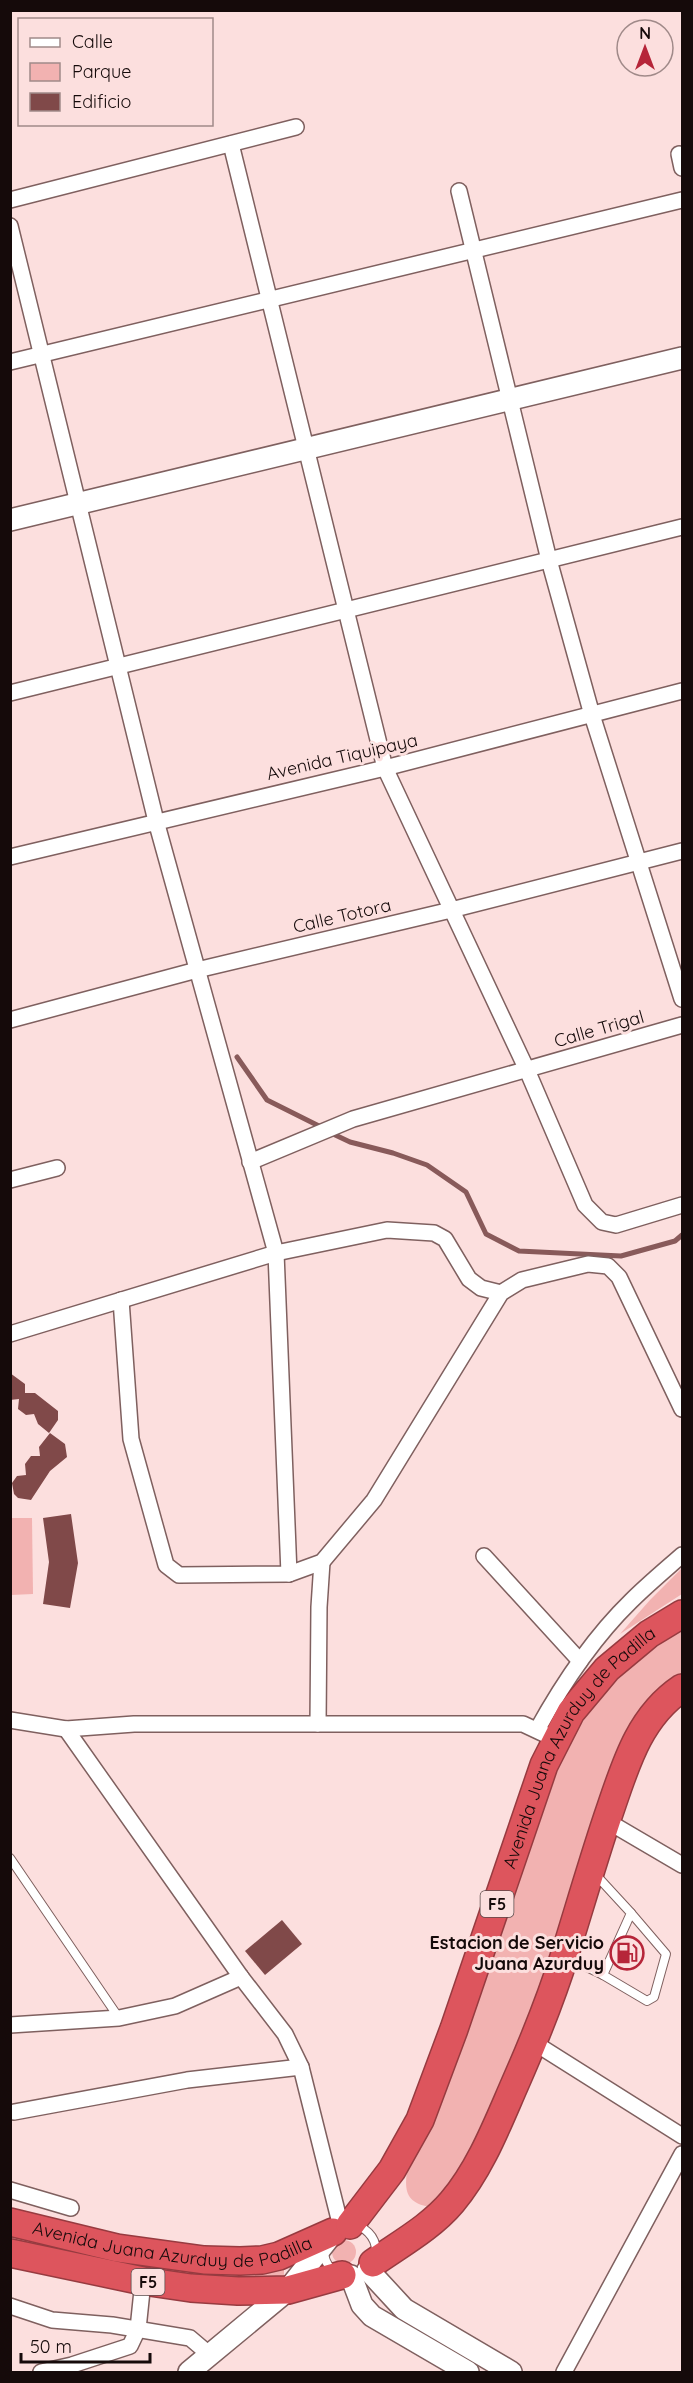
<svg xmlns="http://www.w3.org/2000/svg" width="693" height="2383" font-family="Quicksand,sans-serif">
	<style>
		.green { fill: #f2b2b1 }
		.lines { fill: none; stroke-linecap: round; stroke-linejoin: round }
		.stream { stroke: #885a5a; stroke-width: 5 }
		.building { fill: #804949 }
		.lane-casing { stroke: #7f605f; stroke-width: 10 }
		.street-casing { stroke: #7f605f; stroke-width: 18 }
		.secondary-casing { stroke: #7f605f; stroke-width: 24 }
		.highway-casing { stroke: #973b40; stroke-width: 30 }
		.lane { stroke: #fff; stroke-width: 8 }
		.street { stroke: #fff; stroke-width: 15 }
		.secondary { stroke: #fff; stroke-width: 21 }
		.highway { stroke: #dd555d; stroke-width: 27 }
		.labels { text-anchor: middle; stroke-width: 6; stroke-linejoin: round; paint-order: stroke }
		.shield { fill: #fcdfde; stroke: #5a4a4a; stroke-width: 1.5 }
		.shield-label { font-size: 16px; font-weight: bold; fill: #150a0a }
		.street-label { font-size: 18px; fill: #150a0a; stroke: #fcdfde }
		.poi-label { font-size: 18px; font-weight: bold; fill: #150a0a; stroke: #fcdfde; text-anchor: end }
	</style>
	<rect width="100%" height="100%" fill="#fcdfde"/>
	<!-- green -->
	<g class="green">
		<path d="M32,1518L33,1594L11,1595V1518Z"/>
		<path d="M682,1568V1594L620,1634L650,1600Z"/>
		<path d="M682,1628V1677L668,1687L528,2025L461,2175L430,2207C404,2203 404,2188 408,2166L458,2050L506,1920L560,1763L576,1731L604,1692L637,1662Z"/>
		<path d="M10,2235L284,2264V2279L204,2280L11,2241Z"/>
		<circle cx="344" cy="2252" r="12"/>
	</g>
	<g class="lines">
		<!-- stream -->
		<g class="stream">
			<path d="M237,1057L267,1100L323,1128"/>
			<path d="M331,1133L350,1142L393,1153L427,1165L466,1192L486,1234L519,1251L621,1256L675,1241L682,1235"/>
		</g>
	</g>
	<!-- building -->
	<g class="building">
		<path d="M10,1373L25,1384V1393H35L58,1411V1420L49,1433L38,1424L34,1414L26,1415L18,1409L19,1399L10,1400Z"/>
		<path d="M50,1433L65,1444L67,1457L50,1471L31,1500L18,1498L14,1494L12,1483L17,1476L26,1475L25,1464L31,1456H40L39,1447Z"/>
		<path d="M71,1514L78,1563L70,1608L43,1604L49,1562L43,1518Z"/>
		<path d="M282,1920L302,1944L265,1975L245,1951Z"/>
	</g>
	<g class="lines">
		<defs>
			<g id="lane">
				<path d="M10,1858L119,2018"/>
				<path d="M568,1958L603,1975L631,1913L596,1875"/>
				<path d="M603,1975L647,2001L654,1997L666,1954L631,1913"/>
				<circle cx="350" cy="2251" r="26"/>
			</g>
			<g id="street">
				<path d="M231,144L385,768L527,1070L585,1205L602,1222L616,1225L682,1205"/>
				<path d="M679,154L682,168"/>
				<path d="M459,191L549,560L592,715L682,999"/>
				<path d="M10,200L296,127"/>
				<path d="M10,226L156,821L276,1253L289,1574"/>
				<path d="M10,362L682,200"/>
				<path d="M10,693L682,527"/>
				<path d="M10,857L385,768L682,691"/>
				<path d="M10,1020L197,970L451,910L682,851"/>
				<path d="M250,1162L353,1119L682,1025"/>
				<path d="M10,1180L57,1168"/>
				<path d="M121,1300L131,1439L166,1565L179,1575L289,1574L322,1562L374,1500L501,1293L522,1280L588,1264L608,1266L619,1277L682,1409"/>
				<path d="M10,1334L276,1253L387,1230L434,1233L445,1239L469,1279L481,1288L501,1293"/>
				<path d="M484,1556L580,1661"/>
				<path d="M10,1720L66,1729L134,1724H523L557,1740"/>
				<path d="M318,1724L319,1607L322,1562"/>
				<path d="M66,1729L241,1977L285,2034L301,2067L341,2227"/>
				<path d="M537,1730C563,1683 592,1639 631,1601C647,1585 665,1570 682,1555"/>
				<path d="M607,1821L682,1865"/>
				<path d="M10,2025L119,2018L175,2006L241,1977"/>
				<path d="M533,2042L682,2136"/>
				<path d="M14,2112L187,2080L301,2067"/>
				<path d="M10,2190L71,2208"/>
				<path d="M10,2306L52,2320L112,2325L190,2338L210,2355"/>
				<path d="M41,2372L72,2365L130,2346L138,2329L143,2281"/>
				<path d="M564,2372L682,2154"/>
			</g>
			<g id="secondary">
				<path d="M10,520L682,358"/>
				<path d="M368,2270L404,2309L511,2372"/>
				<path d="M351,2276L362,2305L372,2316L468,2372"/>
				<path d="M189,2372L288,2290L328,2239"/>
			</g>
			<g id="highway">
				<path id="s1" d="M10,2222L117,2248L204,2260L240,2261L262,2260L279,2256L333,2232"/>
				<path id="s2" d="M350,2225L392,2170L420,2120L454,2029L544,1765L571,1712L607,1669L649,1634L682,1614"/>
				<path d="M10,2253L143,2281L191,2288L238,2291L288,2290L342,2275"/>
				<path d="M373,2263C400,2244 431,2227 452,2202C480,2169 497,2125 514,2086C533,2043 551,1999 565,1954C579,1909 592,1864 607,1819C624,1770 637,1718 682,1688"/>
			</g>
		</defs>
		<!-- lane casing -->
		<use href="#lane" class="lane-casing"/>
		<!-- street casing -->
		<use href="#street" class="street-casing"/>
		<!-- secondary casing -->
		<use href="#secondary" class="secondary-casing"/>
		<!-- highway casing -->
		<use href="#highway" class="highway-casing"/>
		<!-- lane -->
		<use href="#lane" class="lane"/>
		<!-- street -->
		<use href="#street" class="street"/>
		<!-- secondary -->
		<use href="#secondary" class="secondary"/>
		<!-- highway -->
		<use href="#highway" class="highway"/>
	</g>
	<!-- icons -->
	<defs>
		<symbol id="fuel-ring" viewBox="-11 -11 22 22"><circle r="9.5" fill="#fcdfde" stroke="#b62539" stroke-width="1.5"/><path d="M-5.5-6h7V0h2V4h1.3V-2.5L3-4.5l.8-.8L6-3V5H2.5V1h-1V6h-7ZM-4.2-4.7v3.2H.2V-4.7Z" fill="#b62539"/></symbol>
	</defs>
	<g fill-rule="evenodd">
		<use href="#fuel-ring" x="608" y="1934" width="38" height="38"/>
	</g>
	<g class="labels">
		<!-- shield labels -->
		<g class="shield">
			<rect x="480.5" y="1891" width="33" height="26" rx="4.5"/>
			<rect x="131.5" y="2269" width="33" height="26" rx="4.5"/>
		</g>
		<g class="shield-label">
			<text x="497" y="1910">F5</text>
			<text x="148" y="2288">F5</text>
		</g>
		<!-- street labels -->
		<g class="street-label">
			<text transform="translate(342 757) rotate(-13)" y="6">Avenida Tiquipaya</text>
			<text transform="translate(342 916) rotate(-13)" y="6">Calle Totora</text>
			<text transform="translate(599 1029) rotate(-16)" y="6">Calle Trigal</text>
			<text dy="6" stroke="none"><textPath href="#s2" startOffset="536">Avenida Juana Azurduy de Padilla</textPath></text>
			<text dy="6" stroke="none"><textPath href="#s1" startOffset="166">Avenida Juana Azurduy de Padilla</textPath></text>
		</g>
		<!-- poi labels -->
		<g class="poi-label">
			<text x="604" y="1949">Estacion de Servicio<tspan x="604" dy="21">Juana Azurduy</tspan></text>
		</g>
	</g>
	<!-- border -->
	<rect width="693" height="2383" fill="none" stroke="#150a0a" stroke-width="24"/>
	<!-- legend -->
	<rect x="18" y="18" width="195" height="108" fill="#fcdfde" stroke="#a08a89" stroke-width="1.5"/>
	<rect x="30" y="38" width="30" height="9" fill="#ffffff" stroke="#a08a89" stroke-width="1.5"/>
	<text x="72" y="48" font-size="18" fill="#150a0a">Calle</text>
	<rect x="30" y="63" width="30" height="18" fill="#f2b2b1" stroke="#a08a89" stroke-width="1.5"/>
	<text x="72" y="78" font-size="18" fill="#150a0a">Parque</text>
	<rect x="30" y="93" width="30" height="18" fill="#804949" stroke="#a08a89" stroke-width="1.5"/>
	<text x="72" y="108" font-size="18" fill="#150a0a">Edificio</text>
	<!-- north arrow -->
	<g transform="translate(645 48)"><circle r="28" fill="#fcdfde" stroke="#a08a89" stroke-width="1.5"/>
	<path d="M0-4.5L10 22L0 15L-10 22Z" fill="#b62539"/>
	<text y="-9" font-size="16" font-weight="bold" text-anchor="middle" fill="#150a0a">N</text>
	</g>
	<!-- scale -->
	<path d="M21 2353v9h129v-9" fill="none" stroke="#150a0a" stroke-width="3"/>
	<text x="30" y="2353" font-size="18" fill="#150a0a" stroke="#fcdfde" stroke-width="4.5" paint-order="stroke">50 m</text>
</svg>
